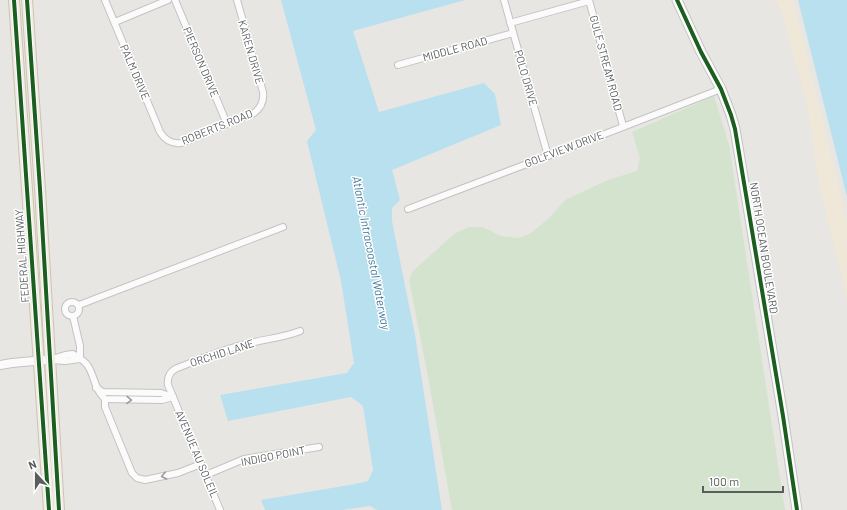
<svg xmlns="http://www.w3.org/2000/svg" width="847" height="510" font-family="Barlow,sans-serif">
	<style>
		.green { fill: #d4e3ce }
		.sand { fill: #efe7d8 }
		.water { fill: #b9e0ef }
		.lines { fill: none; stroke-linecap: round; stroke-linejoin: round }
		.minor-casing { stroke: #c4c3c3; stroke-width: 8 }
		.tertiary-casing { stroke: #c4c3c3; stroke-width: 10 }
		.secondary-casing { stroke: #c3c3c3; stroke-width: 11 }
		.primary-casing { stroke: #cec3b2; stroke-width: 12 }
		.minor { stroke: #fcfbfb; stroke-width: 6 }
		.tertiary { stroke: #fcfbfb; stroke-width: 8 }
		.secondary { stroke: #fcfbfb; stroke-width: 9 }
		.primary { stroke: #f0ede6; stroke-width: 10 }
		.cycleway-casing { stroke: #fff; stroke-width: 6 }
		.cycleway { stroke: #1b5e20; stroke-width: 4 }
		.oneway { stroke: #9a9c9d }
		.labels { text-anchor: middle; stroke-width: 3; stroke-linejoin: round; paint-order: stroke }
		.street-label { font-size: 11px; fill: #595d5f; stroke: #fff }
		.water-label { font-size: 12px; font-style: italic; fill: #437a9c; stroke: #fff }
	</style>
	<rect width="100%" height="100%" fill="#e8e6e2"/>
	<!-- green -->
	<path class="green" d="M714,96L729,145L785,510H452L428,377L409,280L413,271L454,234L469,227H483L501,236L519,238L531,233L549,218L565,200L608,180L637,171L640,158L632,132Z"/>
	<!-- sand -->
	<path class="sand" d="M775,0H793L847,220V299L819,184L807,105L782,14Z"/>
	<!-- water -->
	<g class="water">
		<path d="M281,0H465L353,31L379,112L484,83L495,94L501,125L392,170L400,200L392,208V221L415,335L442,510H377L370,506L342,510H265L261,500L355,484L368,481L373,470L363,406L351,397L228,421L220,395L347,373L354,363L341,281L307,141L316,130Z"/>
		<path d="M798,0H847V197Z"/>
	</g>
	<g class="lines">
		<defs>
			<g id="minor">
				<path d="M105,0L160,132C165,140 172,144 181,143L254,113C261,108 264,101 263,92L237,0"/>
				<path d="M175,0L227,124"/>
				<path d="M504,0L548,156"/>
				<path d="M589,0L623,126"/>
				<path d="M115,22L168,0"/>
				<path d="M510,23L589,1"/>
				<path d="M398,65L513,33"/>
				<path d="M408,209L548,156L721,89"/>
				<circle cx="72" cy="309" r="7"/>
				<path d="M79,305L283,227"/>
				<path d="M73,316L80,346V359"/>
				<path d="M49,360L65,355L73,354C78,357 85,361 88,366C95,377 94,389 105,399L162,400L173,397"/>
				<path d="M53,360L65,361L80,359"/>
				<path d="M96,388L103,392L161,393L173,397"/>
				<path d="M105,399V407L132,473L137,478L145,480L178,473L201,464"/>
				<path d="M206,475L244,459L319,447"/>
				<path d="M220,510L168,385C167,378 169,373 175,369C198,360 221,350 246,344C264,339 283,338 300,331"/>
			</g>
			<path id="tertiary" d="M0,365L12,363L45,360"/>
			<path id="secondary" d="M677,0L701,52L721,89L731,115L735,129L783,416L797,510"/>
			<g id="primary">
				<path d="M14,0L49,510"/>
				<path d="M27,0L40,189L59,510"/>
			</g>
		</defs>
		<!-- minor casing -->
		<use href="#minor" class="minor-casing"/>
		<!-- tertiary casing -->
		<use href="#tertiary" class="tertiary-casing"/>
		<!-- secondary casing -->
		<use href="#secondary" class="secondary-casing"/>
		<!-- primary casing -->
		<use href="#primary" class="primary-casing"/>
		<!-- minor -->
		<use href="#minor" class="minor"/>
		<!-- tertiary -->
		<use href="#tertiary" class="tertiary"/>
		<!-- secondary -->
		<use href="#secondary" class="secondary"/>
		<!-- primary -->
		<use href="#primary" class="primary"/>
		<defs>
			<g id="cycleway">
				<path d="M14,0L49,510"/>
				<path d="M27,0L40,189L59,510"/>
				<path d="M677,0L701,52L721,89L731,115L735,129L783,416L797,510"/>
			</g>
		</defs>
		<!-- cycleway casing -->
		<use href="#cycleway" class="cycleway-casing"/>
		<!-- cycleway -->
		<use href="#cycleway" class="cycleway"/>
	</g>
	<!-- one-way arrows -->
	<defs><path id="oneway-chevron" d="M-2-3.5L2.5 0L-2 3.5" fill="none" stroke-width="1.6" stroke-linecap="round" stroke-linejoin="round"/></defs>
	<g class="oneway">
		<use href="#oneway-chevron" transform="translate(129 400) rotate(1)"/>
		<use href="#oneway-chevron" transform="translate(164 476) rotate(168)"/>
	</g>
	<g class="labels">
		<!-- street labels -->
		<g class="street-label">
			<text transform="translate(455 49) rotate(-15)" y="4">MIDDLE ROAD</text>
			<text transform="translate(251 52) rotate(74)" y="4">KAREN DRIVE</text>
			<text transform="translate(201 62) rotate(67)" y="4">PIERSON DRIVE</text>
			<text transform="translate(606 63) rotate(75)" y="4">GULF STREAM ROAD</text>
			<text transform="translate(135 72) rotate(67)" y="4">PALM DRIVE</text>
			<text transform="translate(526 78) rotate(74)" y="4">POLO DRIVE</text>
			<text transform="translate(217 127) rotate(-22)" y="4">ROBERTS ROAD</text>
			<text transform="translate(564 149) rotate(-21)" y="4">GOLFVIEW DRIVE</text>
			<text transform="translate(764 248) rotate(81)" y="4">NORTH OCEAN BOULEVARD</text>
			<text transform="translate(22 256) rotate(-94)" y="4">FEDERAL HIGHWAY</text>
			<text transform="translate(222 353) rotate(-18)" y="4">ORCHID LANE</text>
			<text transform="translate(197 454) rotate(67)" y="4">AVENUE AU SOLEIL</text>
			<text transform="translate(273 456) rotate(-11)" y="4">INDIGO POINT</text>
		</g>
		<!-- water labels -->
		<g class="water-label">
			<text transform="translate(371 253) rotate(79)" y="4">Atlantic Intracoastal Waterway</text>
		</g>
	</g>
	<!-- north arrow -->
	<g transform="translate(36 474) rotate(339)" stroke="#ffffff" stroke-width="3" paint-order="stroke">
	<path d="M0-3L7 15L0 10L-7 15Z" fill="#595d5f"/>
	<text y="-6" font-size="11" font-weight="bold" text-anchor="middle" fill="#595d5f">N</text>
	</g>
	<!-- scale -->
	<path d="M703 486v6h80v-6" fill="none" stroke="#595d5f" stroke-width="2"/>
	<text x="709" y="486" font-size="12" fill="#595d5f" stroke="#ffffff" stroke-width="3" paint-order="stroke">100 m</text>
</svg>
